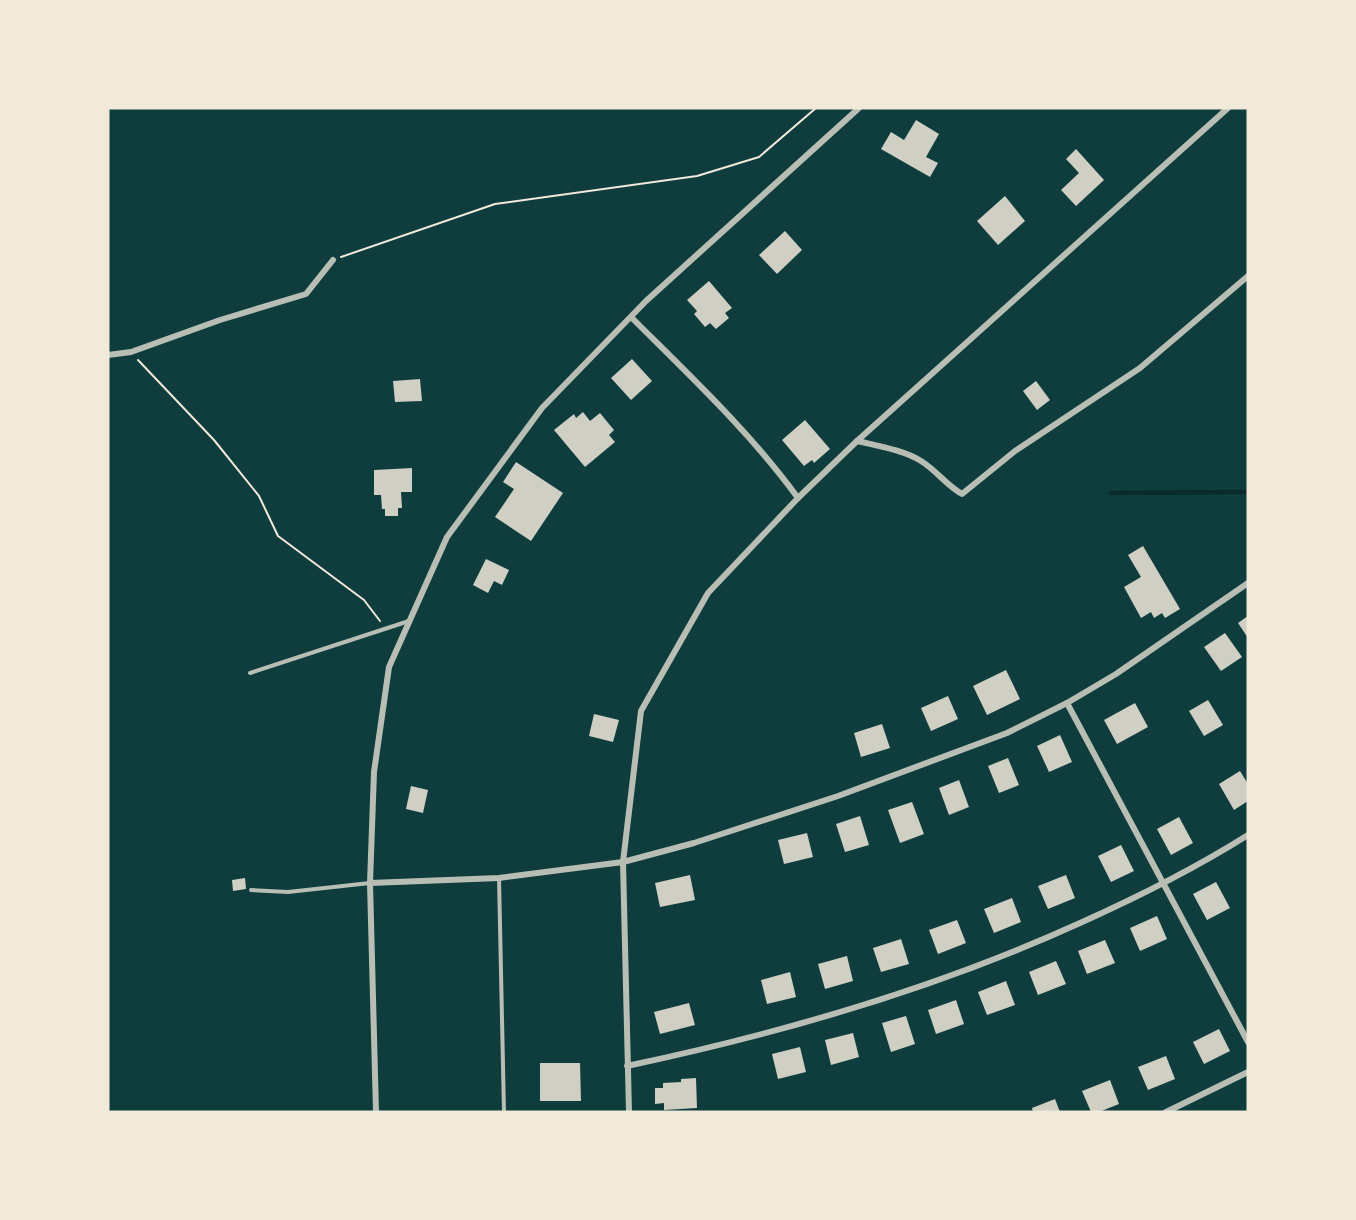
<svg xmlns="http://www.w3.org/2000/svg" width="1356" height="1220" font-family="Arial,sans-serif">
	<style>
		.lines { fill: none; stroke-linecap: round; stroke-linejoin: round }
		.stream { stroke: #0a2a2b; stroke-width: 4.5 }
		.building { fill: #cfcfc3 }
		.path { stroke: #f1e9da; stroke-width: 2 }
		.service { stroke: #b8beb3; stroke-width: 4 }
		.minor { stroke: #b8beb3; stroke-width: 6 }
	</style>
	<rect width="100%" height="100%" fill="#0f3d3e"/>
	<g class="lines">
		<!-- stream -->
		<path class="stream" d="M1111,493L1248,492"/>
	</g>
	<!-- building -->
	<g class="building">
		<path d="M916,120L939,134L926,157L938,163L930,177L881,149L891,132L904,140Z"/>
		<path d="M1076,149L1104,180L1076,206L1061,190L1079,173L1066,159Z"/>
		<path d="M1005,196L1025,221L998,245L977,221Z"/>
		<path d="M785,231L802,250L777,274L759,255Z"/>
		<path d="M709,281L732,308L725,313L729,318L716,329L710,323L705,327L694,314L697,311L687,300Z"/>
		<path d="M632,359L652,381L631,400L611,378Z"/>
		<path d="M420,379L422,401L395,402L393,381Z"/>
		<path d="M1036,381L1050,400L1037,410L1023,391Z"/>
		<path d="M583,412L590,421L600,413L614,430L609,435L615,442L585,467L554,430L574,414L576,418Z"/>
		<path d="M805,420L830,449L814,463L812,460L804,466L782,440Z"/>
		<path d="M516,462L563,493L531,541L495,517L514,489L503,482Z"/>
		<path d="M412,468V492H401L402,508H398V516H385V509H382L381,495H374V470Z"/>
		<path d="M1143,546L1180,609L1165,618L1162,613L1154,618L1151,612L1141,618L1124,587L1141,577L1128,555Z"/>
		<path d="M486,559L509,570L502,585L494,581L488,593L473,585Z"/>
		<path d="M1248,616V638L1238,623Z"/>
		<path d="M1225,633L1242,657L1221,671L1204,647Z"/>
		<path d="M1006,670L1020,699L987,715L973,686Z"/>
		<path d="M948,696L958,719L931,731L921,708Z"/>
		<path d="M1208,700L1223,725L1204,736L1189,711Z"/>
		<path d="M1135,703L1148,727L1117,744L1104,720Z"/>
		<path d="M594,714L619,720L613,742L589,736Z"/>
		<path d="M882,724L890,748L861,757L854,733Z"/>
		<path d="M1060,735L1072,762L1049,772L1037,746Z"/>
		<path d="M1008,758L1019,785L999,793L988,766Z"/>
		<path d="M1240,771L1248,784V801L1234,810L1219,784Z"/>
		<path d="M959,780L969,807L949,815L939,788Z"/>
		<path d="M411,786L428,790L423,813L406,809Z"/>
		<path d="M912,802L924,834L900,843L888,810Z"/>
		<path d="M860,816L869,845L845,852L836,824Z"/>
		<path d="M1179,817L1193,843L1171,855L1157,829Z"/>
		<path d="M807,833L813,857L784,864L778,840Z"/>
		<path d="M1121,845L1134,871L1111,882L1098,856Z"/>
		<path d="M690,875L695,900L660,907L655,883Z"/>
		<path d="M1066,875L1075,898L1048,909L1038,886Z"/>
		<path d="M245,878L246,889L233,891L232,880Z"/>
		<path d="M1216,882L1230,908L1207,920L1193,894Z"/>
		<path d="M1012,898L1021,922L994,933L984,909Z"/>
		<path d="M1157,916L1167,939L1140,951L1130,928Z"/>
		<path d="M957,920L966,943L938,954L929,930Z"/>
		<path d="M901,939L909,964L881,972L873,948Z"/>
		<path d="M1105,940L1115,963L1087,974L1078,951Z"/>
		<path d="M847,956L853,981L825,989L818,964Z"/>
		<path d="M1056,961L1066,984L1038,995L1029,972Z"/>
		<path d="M790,972L796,997L767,1004L761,980Z"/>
		<path d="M1006,981L1015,1005L987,1015L978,992Z"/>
		<path d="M956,1000L964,1024L936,1034L928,1010Z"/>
		<path d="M689,1003L695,1025L660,1034L654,1012Z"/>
		<path d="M906,1016L915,1044L891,1052L882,1023Z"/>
		<path d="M1219,1029L1230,1051L1204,1064L1193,1042Z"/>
		<path d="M853,1033L859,1057L831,1065L825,1040Z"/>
		<path d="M800,1047L806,1072L778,1079L772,1054Z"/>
		<path d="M1166,1056L1175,1079L1148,1090L1138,1067Z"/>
		<path d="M540,1063H580L581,1101H540Z"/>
		<path d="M696,1078L697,1108L664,1110V1103L655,1104V1088H663V1083L681,1082V1079Z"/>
		<path d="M1110,1080L1119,1104L1099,1112H1091L1082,1091Z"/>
		<path d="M1055,1099L1060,1112H1033L1032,1108Z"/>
	</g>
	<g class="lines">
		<!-- path -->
		<g class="path">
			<path d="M341,257L495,204L697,176L759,157L816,108"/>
			<path d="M138,360L214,440L259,496L278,536L364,600L380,621"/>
		</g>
		<!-- service -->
		<g class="service">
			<path d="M250,673L409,621"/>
			<path d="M499,878L504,1112"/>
			<path d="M251,890L288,892L370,883"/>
		</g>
		<!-- minor -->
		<g class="minor">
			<path d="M631,317C689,375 750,432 798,498"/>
			<path d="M108,355L131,352L220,320L306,294L333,260"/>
			<path d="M857,441C878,446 903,450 921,461C936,470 946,485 962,494L1015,451L1140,368L1248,276"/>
			<path d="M1067,703L1248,1042"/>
			<path d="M370,883L499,878L623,862L694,843L838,796L1007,733L1067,703L1116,674L1248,583"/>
			<path d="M627,1066C783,1033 935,989 1080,923C1138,897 1194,869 1248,835"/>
			<path d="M376,1112L370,883L374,772L389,667L447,537L542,408L646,301L859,108"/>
			<path d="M629,1112L623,862L641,711L708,593L798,498L857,441L1228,108"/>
			<path d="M1166,1112L1248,1072"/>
		</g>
	</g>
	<!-- border -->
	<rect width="1356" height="1220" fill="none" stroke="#f1e9da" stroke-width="219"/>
</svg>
